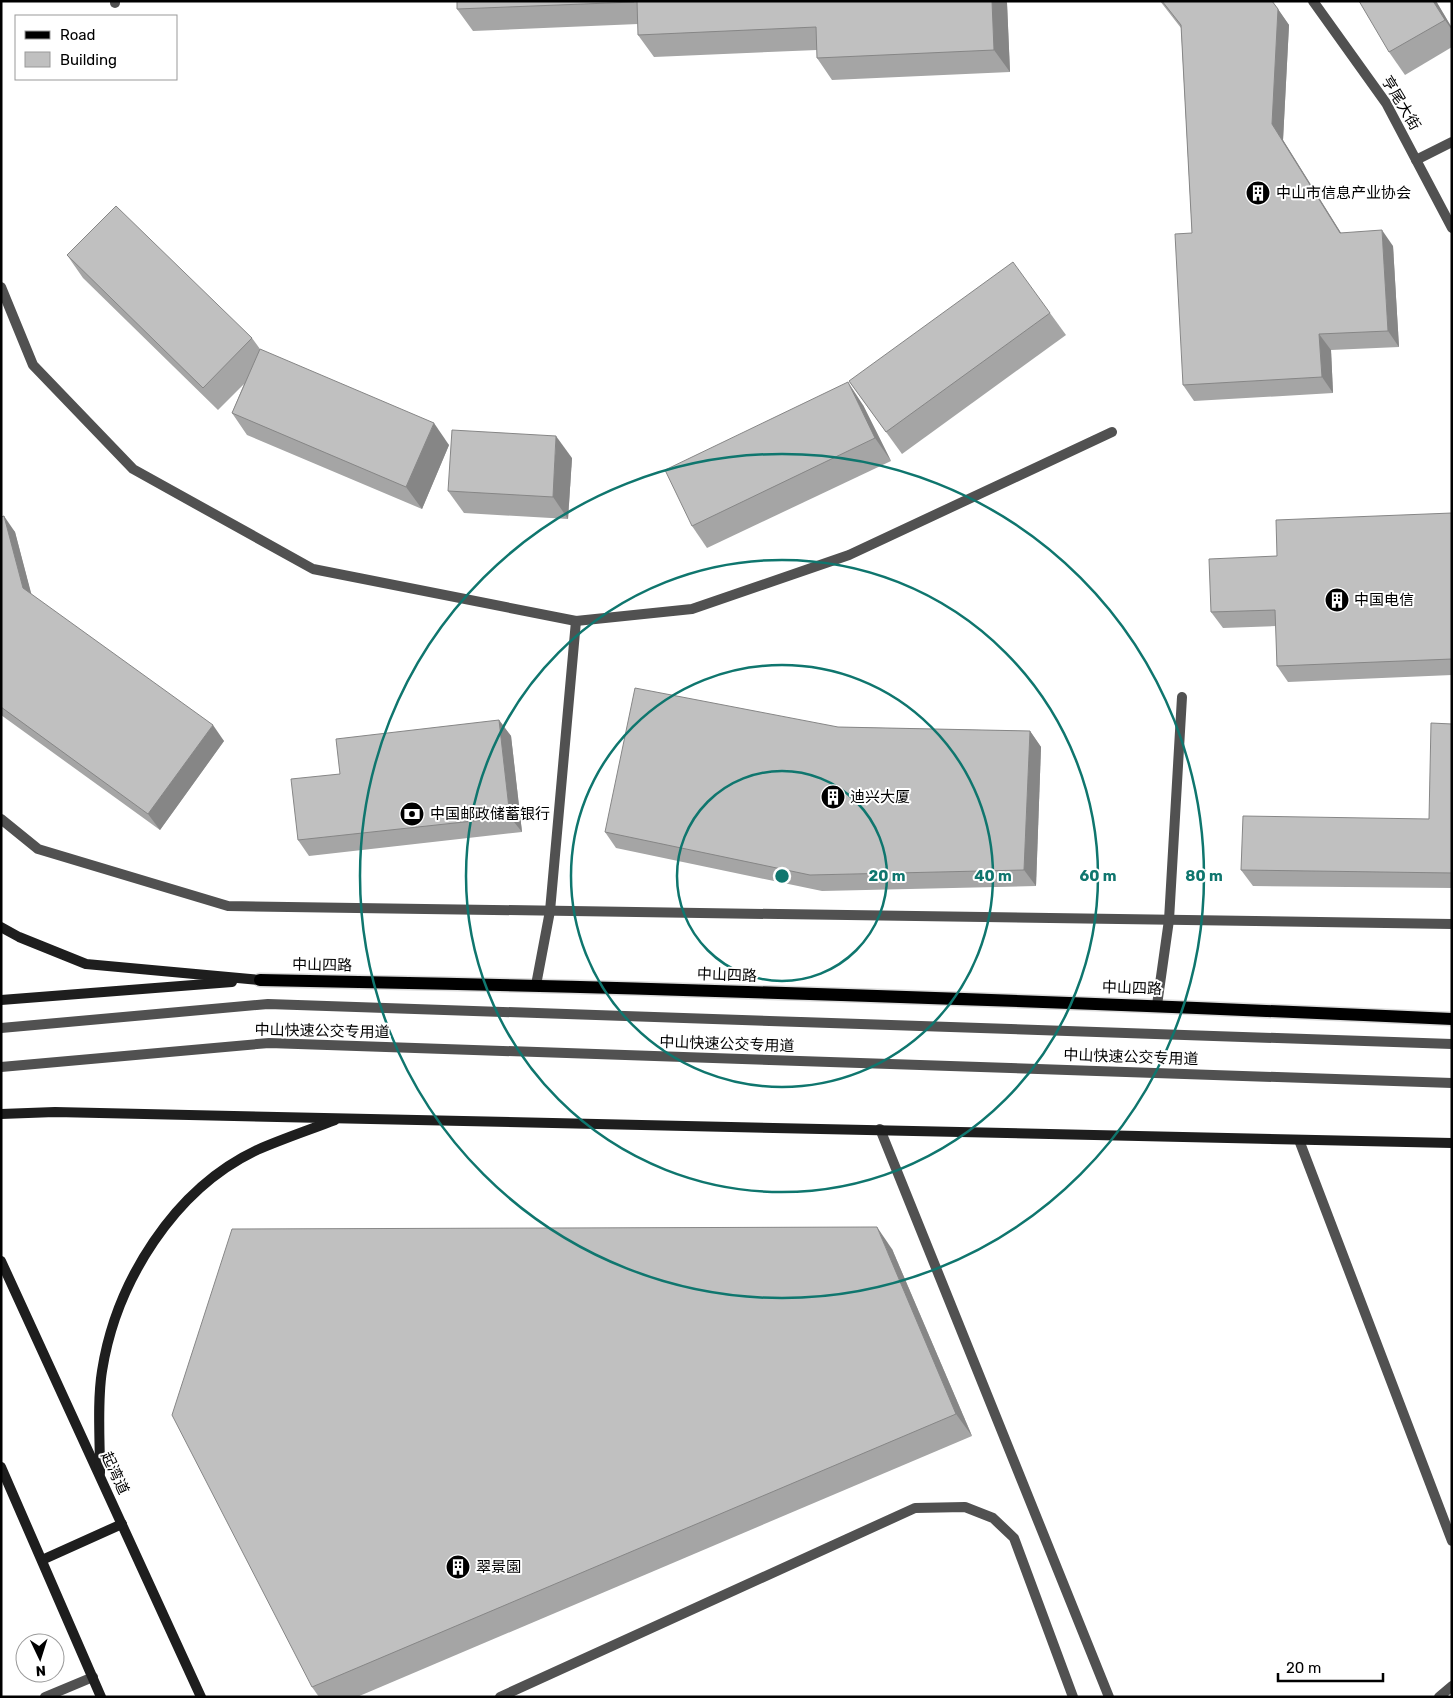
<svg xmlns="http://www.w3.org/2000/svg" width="1453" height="1698" font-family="Rubik,'Noto Sans SC',sans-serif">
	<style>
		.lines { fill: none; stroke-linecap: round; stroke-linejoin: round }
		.primary-casing { stroke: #dbdbdb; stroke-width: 15 }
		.service { stroke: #515151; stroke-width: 10 }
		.minor { stroke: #515151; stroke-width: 10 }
		.tertiary { stroke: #515151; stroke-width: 10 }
		.secondary { stroke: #1e1e1e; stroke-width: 10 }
		.primary { stroke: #000; stroke-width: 12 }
		.wall { fill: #a5a5a5 }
		.shaded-wall { fill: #868686 }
		.building { fill: #c0c0c0; stroke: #868686 }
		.ring { fill: none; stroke: #0f766e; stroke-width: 2.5 }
		.labels { text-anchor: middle; stroke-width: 4; stroke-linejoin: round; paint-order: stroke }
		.street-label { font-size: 15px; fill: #000; stroke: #fff }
		.poi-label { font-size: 15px; fill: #000; stroke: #fff; text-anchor: start }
		.centre { fill: #0f766e; stroke: #fff; stroke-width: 2.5 }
		.ring-label { font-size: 15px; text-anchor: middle; font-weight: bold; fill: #0f766e; stroke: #fff; stroke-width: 4; stroke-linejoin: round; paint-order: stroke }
	</style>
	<rect width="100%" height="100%" fill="#fff"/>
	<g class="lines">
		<defs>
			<path id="primary" d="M260,980C658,987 1055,1001 1452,1019"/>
		</defs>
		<!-- primary casing -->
		<use href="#primary" class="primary-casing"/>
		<!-- service -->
		<g class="service">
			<path d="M1,1028L268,1004L1452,1044"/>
			<path d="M1,1067L269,1043L1452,1083"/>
		</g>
		<!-- minor -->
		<g class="minor">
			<path d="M115,1V3"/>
			<path d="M1416,160L1452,142"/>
			<path d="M1,287L33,365L133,469L313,569L576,621L692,609L849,555L1112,432"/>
			<path d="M1,819L38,849L228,906L1452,924"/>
			<path d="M536,985L550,911L576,621"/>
			<path d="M1157,1005L1169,920L1182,697"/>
			<path d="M880,1129L1109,1697"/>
			<path d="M1299,1140L1452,1541"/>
			<path d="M45,1697L93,1677"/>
			<path d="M500,1697L915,1508L965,1507L993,1518L1014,1538L1073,1697"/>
			<path d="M1439,1697L1452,1686"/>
		</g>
		<!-- tertiary -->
		<path class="tertiary" d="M1313,1L1386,103L1452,228"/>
		<!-- secondary -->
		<g class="secondary">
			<path d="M1,927L19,937L86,964L260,980"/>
			<path d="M1,1000L232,982"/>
			<path d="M1,1114L55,1112L1452,1143"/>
			<path d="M1,1261L201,1697"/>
			<path d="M1,1467L101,1697"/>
			<path d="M100,1473C100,1440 97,1402 102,1371C116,1282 174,1189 257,1150C282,1139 309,1130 335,1120"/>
			<path d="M42,1560L122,1524"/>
		</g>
		<!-- primary -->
		<use href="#primary" class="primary"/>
	</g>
	<!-- wall -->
	<g class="wall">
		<path d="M457,1H1006L1007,3L1010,72L832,80L817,58V50L654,57L638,35V24L473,31L457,9Z"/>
		<path d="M1160,1H1272L1289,25L1283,140L1341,233L1393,246L1399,347L1331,350L1333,393L1194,401L1183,385L1192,233L1181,28Z"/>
		<path d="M1436,1L1452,28V47L1405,75L1389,52Z"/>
		<path d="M67,255L252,338L260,349L449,445L422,509L247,435L232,413L244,384L218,410L83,278Z"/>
		<path d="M1050,313L1066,335L902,454L849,381Z"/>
		<path d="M863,405L891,461L707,548L692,526Z"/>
		<path d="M572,458L568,519L464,513L448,491Z"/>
		<path d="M1452,513V675L1288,682L1277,666L1276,626L1223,628L1211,612Z"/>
		<path d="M1,517L15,532L31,594L224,741L160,830L1,715Z"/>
		<path d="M499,720L511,736L522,832L309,856L298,840L340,774Z"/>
		<path d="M1452,724V888L1253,886L1241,870L1429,819Z"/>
		<path d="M838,727L1030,731L1041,747L1036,886L822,891L616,848L605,832Z"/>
		<path d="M892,1249L972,1436L357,1697H319L312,1687Z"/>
	</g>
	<!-- shaded-wall -->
	<g class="shaded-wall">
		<path d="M992,1H1006L1007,3L1010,72L994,50Z"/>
		<path d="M1433,1H1436L1452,28V30L1445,20Z"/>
		<path d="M1278,9L1289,25L1283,140L1351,249L1340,233L1272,124Z"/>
		<path d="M1382,230L1393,246L1399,347L1388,331Z"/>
		<path d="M1319,334L1331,350L1333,393L1322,377Z"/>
		<path d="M848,382L863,405L891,461L875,438Z"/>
		<path d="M434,423L449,445L422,509L406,487Z"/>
		<path d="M556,436L572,458L568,519L553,497Z"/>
		<path d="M4,516L15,532L34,604L23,588Z"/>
		<path d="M499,720L511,736L522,832L510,817Z"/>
		<path d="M213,725L224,741L160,830L148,814Z"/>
		<path d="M1030,731L1041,747L1036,886L1024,870Z"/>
		<path d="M877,1227L892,1249L972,1436L956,1414Z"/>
	</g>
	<!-- building -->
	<g class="building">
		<path d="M457,1H634V2L457,9Z"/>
		<path d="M637,1H992L994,50L817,58L816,27L638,35Z"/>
		<path d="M1162,1H1272L1278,9L1272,124L1340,233L1382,230L1388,331L1319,334L1322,377L1183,385L1175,234L1192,233L1181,25Z"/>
		<path d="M1359,1H1433L1445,20L1389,52Z"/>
		<path d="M116,206L252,338L203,388L67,255Z"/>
		<path d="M1013,262L1050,313L886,432L849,381Z"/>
		<path d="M260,349L434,423L406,487L232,413Z"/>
		<path d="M848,382L875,438L692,526L665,470Z"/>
		<path d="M452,430L556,436L553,497L448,491Z"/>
		<path d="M1452,513V659L1277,666L1275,610L1211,612L1209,559L1277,556L1276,520Z"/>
		<path d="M4,516L23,588L213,725L148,814L1,707V517Z"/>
		<path d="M635,688L838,727L1030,731L1024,870L810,875L605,832Z"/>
		<path d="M499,720L510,817L298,840L291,779L340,774L336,739Z"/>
		<path d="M1431,723L1452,724V873L1241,870L1243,816L1429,819Z"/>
		<path d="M877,1227L956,1414L312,1687L172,1415L232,1229Z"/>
	</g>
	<!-- distance rings -->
	<g class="ring">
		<circle cx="782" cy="876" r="105"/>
		<circle cx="782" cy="876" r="211"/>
		<circle cx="782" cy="876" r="316"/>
		<circle cx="782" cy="876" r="422"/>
	</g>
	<!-- icons -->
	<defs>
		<symbol id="building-disc" viewBox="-11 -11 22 22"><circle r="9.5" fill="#000" stroke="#fff"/><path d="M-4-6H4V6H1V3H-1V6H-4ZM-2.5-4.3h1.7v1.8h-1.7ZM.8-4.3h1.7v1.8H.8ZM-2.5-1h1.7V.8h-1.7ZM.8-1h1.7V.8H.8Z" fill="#fff"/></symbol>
		<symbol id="bank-disc" viewBox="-11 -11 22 22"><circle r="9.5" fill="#000" stroke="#fff"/><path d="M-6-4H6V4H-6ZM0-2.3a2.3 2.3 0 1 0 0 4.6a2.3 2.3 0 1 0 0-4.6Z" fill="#fff"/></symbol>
	</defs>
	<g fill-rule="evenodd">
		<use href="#building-disc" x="1244" y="179" width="28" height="28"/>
		<use href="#building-disc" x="1323" y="586" width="28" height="28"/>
		<use href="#building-disc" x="819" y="783" width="28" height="28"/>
		<use href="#bank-disc" x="398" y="800" width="28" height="28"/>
		<use href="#building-disc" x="444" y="1553" width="28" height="28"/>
	</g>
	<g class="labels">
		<!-- street labels -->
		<g class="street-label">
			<text transform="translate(1401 103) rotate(59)" y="5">亨尾大街</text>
			<text transform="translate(322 965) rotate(1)" y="5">中山四路</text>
			<text transform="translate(727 975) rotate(2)" y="5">中山四路</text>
			<text transform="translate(1132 988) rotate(2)" y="5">中山四路</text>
			<text transform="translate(322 1031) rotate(1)" y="5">中山快速公交专用道</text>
			<text transform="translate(727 1044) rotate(2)" y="5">中山快速公交专用道</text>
			<text transform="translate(1131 1057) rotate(2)" y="5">中山快速公交专用道</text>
			<text transform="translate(115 1473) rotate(65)" y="5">起湾道</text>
		</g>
		<!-- poi labels -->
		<g class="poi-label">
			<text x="1276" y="198">中山市信息产业协会</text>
			<text x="1354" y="605">中国电信</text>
			<text x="850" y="802">迪兴大厦</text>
			<text x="430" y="819">中国邮政储蓄银行</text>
			<text x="476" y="1572">翠景園</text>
		</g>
	</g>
	<circle cx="782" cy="876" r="8" class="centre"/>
	<g class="ring-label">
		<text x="887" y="881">20 m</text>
		<text x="993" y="881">40 m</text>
		<text x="1098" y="881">60 m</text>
		<text x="1204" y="881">80 m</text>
	</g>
	<!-- border -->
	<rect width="1453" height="1698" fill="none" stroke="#000000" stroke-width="5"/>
	<!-- legend -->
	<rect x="15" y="15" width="162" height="65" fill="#ffffff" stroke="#999999"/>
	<rect x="25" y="31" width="25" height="8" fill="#000000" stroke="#999999"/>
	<text x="60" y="40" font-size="15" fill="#000000">Road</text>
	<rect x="25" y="52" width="25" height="15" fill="#c0c0c0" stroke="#999999"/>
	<text x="60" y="65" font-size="15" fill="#000000">Building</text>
	<!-- north arrow -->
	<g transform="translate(40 1658) rotate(176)"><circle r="24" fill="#ffffff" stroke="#999999"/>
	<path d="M0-4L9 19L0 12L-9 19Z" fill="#000000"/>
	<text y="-8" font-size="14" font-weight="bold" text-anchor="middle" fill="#000000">N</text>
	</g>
	<!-- scale -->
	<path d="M1278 1673v8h105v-8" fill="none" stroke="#000000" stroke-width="2.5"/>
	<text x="1286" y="1673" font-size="15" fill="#000000" stroke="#ffffff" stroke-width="4" paint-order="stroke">20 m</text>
</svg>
